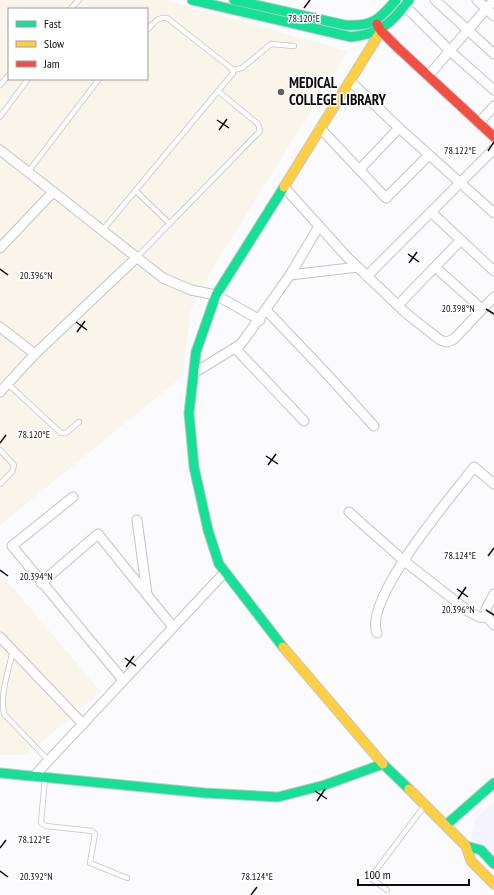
<svg xmlns="http://www.w3.org/2000/svg" width="494" height="895" font-family="'PT Sans Narrow',sans-serif">
	<style>
		.built { fill: #f4f3fe }
		.education { fill: #faf5ea; fill-rule: evenodd }
		.lines { fill: none; stroke-linecap: round; stroke-linejoin: round }
		.lane-casing { stroke: #c5c5c8; stroke-width: 6 }
		.street-casing { stroke: #c5c5c8; stroke-width: 11 }
		.fast-casing { stroke: #c5c5c8; stroke-width: 11 }
		.slow-casing { stroke: #c5c5c8; stroke-width: 11 }
		.jam-casing { stroke: #c5c5c8; stroke-width: 11 }
		.lane { stroke: #fefeff; stroke-width: 4.5 }
		.street { stroke: #fefeff; stroke-width: 9 }
		.fast { stroke: #16e098; stroke-width: 9 }
		.slow { stroke: #ffcf43; stroke-width: 9 }
		.jam { stroke: #f24e42; stroke-width: 9 }
		.ticks { fill: none; stroke: #0d0c10; stroke-width: 1.5 }
		.poi-dot { fill: #606063; stroke: #fff; stroke-width: 1.5 }
		.labels { text-anchor: middle; stroke-width: 3; stroke-linejoin: round; paint-order: stroke }
		.poi-label { font-size: 15px; font-weight: bold; fill: #0d0c10; stroke: #fff; text-anchor: start }
		.ticks-label { font-size: 10px; text-anchor: middle; fill: #0d0c10; stroke: #fff; stroke-width: 3; stroke-linejoin: round; paint-order: stroke }
	</style>
	<rect width="100%" height="100%" fill="#fbfbfd"/>
	<!-- built -->
	<path class="built" d="M494,802V859L471,836L475,819Z"/>
	<!-- education -->
	<g class="education">
		<path d="M0,0H164L348,51L213,268L190,312L183,376L0,525ZM9,9H147V79H9Z"/>
		<path d="M0,573L101,692L26,755H0Z"/>
	</g>
	<g class="lines">
		<defs>
			<g id="lane">
				<path d="M70,9L79,0"/>
				<path d="M233,70L242,68L271,44L294,46"/>
				<path d="M0,85L9,75"/>
				<path d="M0,117L28,79"/>
				<path d="M28,172L99,79"/>
				<path d="M136,191L170,224"/>
				<path d="M102,231L233,73L231,68L167,18C158,16 153,24 147,30"/>
				<path d="M136,258L260,131L258,124L218,91"/>
				<path d="M8,384L61,433H66L79,422"/>
				<path d="M0,450L14,465L12,472L0,484"/>
				<path d="M13,651C8,671 0,695 4,714L49,761"/>
				<path d="M45,778L41,823L46,826L92,831L95,834L90,863L127,878"/>
				<path d="M387,890L372,879L371,877L425,805"/>
			</g>
			<g id="street">
				<path d="M435,0L494,54"/>
				<path d="M477,0L494,16"/>
				<path d="M404,5L450,51L494,90"/>
				<path d="M428,76L494,0"/>
				<path d="M350,81L399,128L494,213"/>
				<path d="M479,123L494,106"/>
				<path d="M320,128L386,198L429,155"/>
				<path d="M0,150L163,278L191,290L216,295L260,320"/>
				<path d="M359,170L399,128"/>
				<path d="M284,187L347,257L407,314L440,340L447,342L454,339L494,297"/>
				<path d="M431,212L494,271"/>
				<path d="M0,248L53,192"/>
				<path d="M435,267L482,309"/>
				<path d="M290,275L358,267"/>
				<path d="M367,276L494,149"/>
				<path d="M398,305L461,240"/>
				<path d="M266,310L325,372L374,426"/>
				<path d="M0,327L35,354"/>
				<path d="M235,348L304,421"/>
				<path d="M194,373L241,344L290,275L319,226"/>
				<path d="M0,392L35,354L136,258"/>
				<path d="M73,497L12,546L123,680"/>
				<path d="M349,512L403,560L468,611L479,617L488,618"/>
				<path d="M137,520L147,594"/>
				<path d="M41,583L98,534L173,627"/>
				<path d="M494,594L486,609L488,618L494,625"/>
				<path d="M377,633C363,599 452,496 474,467L494,484"/>
				<path d="M0,637L83,724"/>
				<path d="M35,775L225,572"/>
			</g>
			<g id="fast">
				<path d="M192,0L351,37C380,34 392,23 409,0"/>
				<path d="M234,0L345,25C372,27 379,20 396,0"/>
				<path d="M283,647L219,564L208,530L194,467L189,413L196,352L216,295L284,187"/>
				<path d="M0,773L205,793L278,797L325,785L383,764L409,789"/>
				<path d="M446,825L494,783"/>
				<path d="M466,846L481,850L494,864"/>
			</g>
			<g id="slow">
				<path d="M284,187L381,31"/>
				<path d="M283,647L383,764"/>
				<path d="M409,789L466,846L471,861L494,884"/>
			</g>
			<path id="jam" d="M377,24L381,31L398,48L494,137"/>
		</defs>
		<!-- lane casing -->
		<use href="#lane" class="lane-casing"/>
		<!-- street casing -->
		<use href="#street" class="street-casing"/>
		<!-- fast casing -->
		<use href="#fast" class="fast-casing"/>
		<!-- slow casing -->
		<use href="#slow" class="slow-casing"/>
		<!-- jam casing -->
		<use href="#jam" class="jam-casing"/>
		<!-- lane -->
		<use href="#lane" class="lane"/>
		<!-- street -->
		<use href="#street" class="street"/>
		<!-- fast -->
		<use href="#fast" class="fast"/>
		<!-- slow -->
		<use href="#slow" class="slow"/>
		<!-- jam -->
		<use href="#jam" class="jam"/>
	</g>
	<!-- ticks -->
	<path class="ticks" d="M304,8L310,0M217,120L229,128M219,130L227,119M488,151L494,142M408,254L419,262M409,263L417,252M0,269L8,275M486,309L494,314M76,322L87,330M77,332L85,321M0,443L6,435M266,456L278,464M268,465L276,454M488,556L494,548M0,570L8,576M457,589L468,597M458,599L466,587M486,610L494,615M125,658L136,666M126,667L134,656M315,791L327,799M317,801L325,789M0,848L6,840M0,871L8,877M251,895L257,887"/>
	<!-- markers -->
	<circle class="poi-dot" cx="281" cy="92" r="4"/>
	<g class="labels">
		<!-- poi labels -->
		<g class="poi-label">
			<text x="289" y="88">MEDICAL<tspan x="289" dy="17">COLLEGE LIBRARY</tspan></text>
		</g>
	</g>
	<g class="ticks-label">
		<text x="304" y="22">78.120°E</text>
		<text x="460" y="154">78.122°E</text>
		<text x="36" y="279">20.396°N</text>
		<text x="458" y="312">20.398°N</text>
		<text x="34" y="438">78.120°E</text>
		<text x="460" y="559">78.124°E</text>
		<text x="36" y="580">20.394°N</text>
		<text x="458" y="613">20.396°N</text>
		<text x="34" y="843">78.122°E</text>
		<text x="257" y="880">78.124°E</text>
		<text x="36" y="880">20.392°N</text>
	</g>
	<!-- legend -->
	<rect x="8" y="8" width="140" height="72" fill="#ffffff" stroke="#9e9e9f"/>
	<rect x="16" y="21" width="20" height="6" fill="#16e098" stroke="#9e9e9f"/>
	<text x="44" y="28" font-size="12" fill="#0d0c10">Fast</text>
	<rect x="16" y="41" width="20" height="6" fill="#ffcf43" stroke="#9e9e9f"/>
	<text x="44" y="48" font-size="12" fill="#0d0c10">Slow</text>
	<rect x="16" y="61" width="20" height="6" fill="#f24e42" stroke="#9e9e9f"/>
	<text x="44" y="68" font-size="12" fill="#0d0c10">Jam</text>
	<!-- scale -->
	<path d="M358 879v6h111v-6" fill="none" stroke="#0d0c10" stroke-width="2"/>
	<text x="364" y="879" font-size="12" fill="#0d0c10" stroke="#ffffff" stroke-width="3" paint-order="stroke">100 m</text>
</svg>
